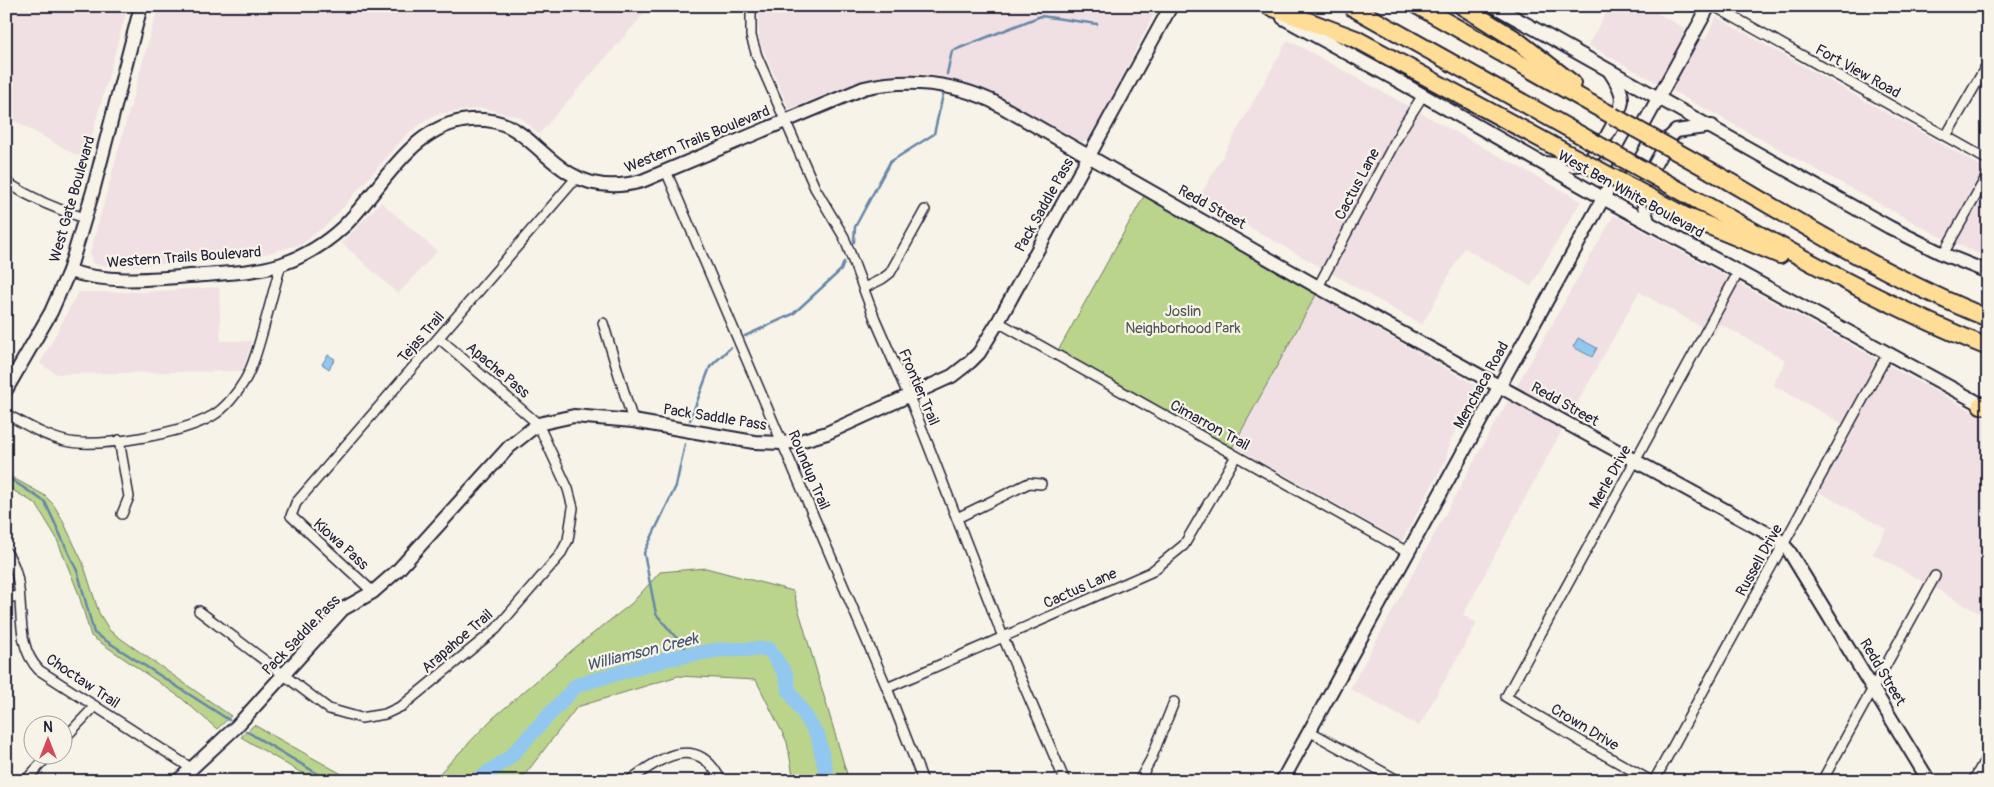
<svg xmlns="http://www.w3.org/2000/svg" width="1994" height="787" font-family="Pangolin,sans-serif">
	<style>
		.built { fill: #f0e0e3 }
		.green { fill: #bad48c; stroke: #6e7b64 }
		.water { fill: #92c8f0; stroke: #6586a8 }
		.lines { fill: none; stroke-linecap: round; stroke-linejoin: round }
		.stream { stroke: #6586a8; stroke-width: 2.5 }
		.river { stroke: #92c8f0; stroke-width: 15 }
		.street-casing { stroke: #22223b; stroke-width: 12 }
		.secondary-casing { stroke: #22223b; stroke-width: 16 }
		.highway-casing { stroke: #22223b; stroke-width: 20 }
		.street { stroke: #f7f3e8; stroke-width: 9 }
		.secondary { stroke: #f7f3e8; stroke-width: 12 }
		.highway { stroke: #ffdd96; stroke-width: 16 }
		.highway-bridge-casing { stroke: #22223b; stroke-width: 20; stroke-linecap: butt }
		.highway-bridge { stroke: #ffdd96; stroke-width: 16 }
		.labels { text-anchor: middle; stroke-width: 4.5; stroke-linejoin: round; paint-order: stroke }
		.street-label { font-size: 15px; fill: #22223b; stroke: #f7f3e8 }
		.park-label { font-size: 15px; fill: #505753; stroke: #f7f3e8 }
		.water-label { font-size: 16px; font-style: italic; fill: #445471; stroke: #f7f3e8 }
	</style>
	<rect width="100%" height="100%" fill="#f7f3e8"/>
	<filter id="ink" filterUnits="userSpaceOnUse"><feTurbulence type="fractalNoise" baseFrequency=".02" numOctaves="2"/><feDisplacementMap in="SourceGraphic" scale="10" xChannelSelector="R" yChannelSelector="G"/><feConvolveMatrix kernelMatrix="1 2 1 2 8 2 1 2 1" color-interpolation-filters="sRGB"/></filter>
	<g filter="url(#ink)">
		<!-- built -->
		<g class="built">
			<path d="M6,6H128L85,160L6,116Z"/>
			<path d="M158,6H651L539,134L520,117L482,108L439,114L425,121L407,134L330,222L302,244L249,258L115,267L99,265L92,263L90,253Z"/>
			<path d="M759,6H1158L1092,137L1082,142L985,90L961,81L924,74L893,76L858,82L789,109L760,42L758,27Z"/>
			<path d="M1610,6H1645L1705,40L1716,17L1988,170V258L1935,234L1588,45Z"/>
			<path d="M1288,40L1581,201L1531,286L1464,248L1422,325L1199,198Z"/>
			<path d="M381,202L437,251L398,294L342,243Z"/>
			<path d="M1614,215L1988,420V618L1873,554L1886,529L1819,492L1854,430L1773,385L1786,360L1720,324L1714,334L1639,292L1540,470L1463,615L1477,623L1419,726L1350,689L1484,443Z"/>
			<path d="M219,287L221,341H252L242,371L57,374L40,364L78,292H142Z"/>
			<path d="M1316,295L1480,388L1451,439L1446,459L1402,541L1235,447L1232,448Z"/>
		</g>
		<!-- green -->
		<g class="green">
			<path d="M1144,196L1317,293L1232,448L1058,351Z"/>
			<path d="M6,474L44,495L53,504L61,517L83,563L99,613L110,631L231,716L217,729L180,697L91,636L78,592L56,537L36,504L6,486Z"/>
			<path d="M706,568L793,591L849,781H794L787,742L756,680L678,676L577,707L520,781H427L434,779L492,719L577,646L631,604L660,572Z"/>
			<path d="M254,725L347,777L358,781H326L298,771L241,737Z"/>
		</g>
		<!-- water -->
		<g class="water">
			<path d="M1578,338L1597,348L1592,357L1573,347Z"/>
			<path d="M328,355L335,359L329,369L322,364Z"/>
		</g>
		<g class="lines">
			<!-- stream -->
			<g class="stream">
				<path d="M947,74L952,51L1041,16L1097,24"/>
				<path d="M854,242L855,227L890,162L934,134L943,95"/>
				<path d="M745,336L793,314L841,270L844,262"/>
				<path d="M690,420L710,367L731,347"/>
				<path d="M685,444L676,486L644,553L656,614L691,655"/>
				<path d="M6,476L45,502L78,573L94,633L229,720"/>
				<path d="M246,731L328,780L339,781"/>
			</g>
			<!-- river -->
			<path class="river" d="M476,781L509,758L577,685L671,658L718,650L769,649L786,675L789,690L795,700L818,736L828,781"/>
			<defs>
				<g id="street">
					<path d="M751,6V36L757,56L815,188L844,237L875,319L913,406L1003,637L1065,781"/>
					<path d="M1714,6L1988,160"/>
					<path d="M1946,136L1988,63"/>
					<path d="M666,171L887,688L923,781"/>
					<path d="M6,182C31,198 57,210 85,218"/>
					<path d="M1943,254L1988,174"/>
					<path d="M1318,287L1404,125L1423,95"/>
					<path d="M864,288L882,279L890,273L925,210"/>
					<path d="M998,322L1409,553"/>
					<path d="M603,323L633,421"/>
					<path d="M6,414C25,424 44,436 65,441C98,449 183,433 212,416C225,409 238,392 245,380C254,365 258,347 263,330C269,308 275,286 281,264"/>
					<path d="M119,440L129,497L122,514"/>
					<path d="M957,518L1029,483L1041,484"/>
					<path d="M6,552C32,586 8,638 39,670L191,768"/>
					<path d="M373,592L291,516L296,503L577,177"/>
					<path d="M6,598L19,596"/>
					<path d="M199,611L329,709L361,718L385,714L402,706L496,629L560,555L568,540L573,508L568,489L538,424L439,338"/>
					<path d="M887,688L1151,572L1184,545L1236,456"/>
					<path d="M1309,731L1399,781"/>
					<path d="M62,741L95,706"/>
					<path d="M25,781L50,754"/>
					<path d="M629,781C659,758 698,732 721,781"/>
					<path d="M1139,781L1151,759L1174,702"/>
					<path d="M1651,781L1582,742L1506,697L1739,271"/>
					<path d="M1654,781L1888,353"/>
					<path d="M1822,781L1935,576"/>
					<path d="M1973,781L1988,755"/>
				</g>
				<g id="secondary">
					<path d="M1494,6L1889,227L1943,254L1988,272"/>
					<path d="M1283,18L1400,82L1603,198L1988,408"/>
					<path d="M1544,163C1555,164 1571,167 1582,164C1596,160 1621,114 1622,100C1622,89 1615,80 1610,72"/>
					<path d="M1648,221C1644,208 1641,197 1644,184L1670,137L1676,131L1712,126"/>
					<path d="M69,271C113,285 159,278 204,275C230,273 257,272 282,264C305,256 326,243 343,227C380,192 408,130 462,121C518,112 530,149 569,173C592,187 617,188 642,181L864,88C908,78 950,82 992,101L1318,287L1778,539L1789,551L1929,781"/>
					<path d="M6,390L51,312L69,271L93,191L141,6"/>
					<path d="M178,781L236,727L343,609L373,592L398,570L509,447L538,424L574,416L633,421L754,442L782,443L800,441L827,433L952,376L970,362L979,353L998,322L1171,6"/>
					<path d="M1282,781L1709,6"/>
				</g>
				<g id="highway">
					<path d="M1268,6L1356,39L1550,144"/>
					<path d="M1418,6L1613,116"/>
					<path d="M1462,6L1515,39L1572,83"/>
					<path d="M1711,171C1801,223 1890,279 1988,318"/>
					<path d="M1695,199C1791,252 1886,306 1988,347"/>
					<path d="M1685,216L1780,255"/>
					<path d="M1981,405L1988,406"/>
				</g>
			</defs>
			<!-- street casing -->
			<use href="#street" class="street-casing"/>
			<!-- secondary casing -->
			<use href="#secondary" class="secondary-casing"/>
			<!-- highway casing -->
			<use href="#highway" class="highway-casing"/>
			<!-- street -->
			<use href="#street" class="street"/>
			<!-- secondary -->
			<use href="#secondary" class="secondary"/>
			<!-- highway -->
			<use href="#highway" class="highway"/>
			<defs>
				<g id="highway-bridge">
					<path d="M1350,6L1695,199"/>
					<path d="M1613,116L1711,171"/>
					<path d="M1550,144L1685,216"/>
				</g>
			</defs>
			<!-- highway-bridge casing -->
			<use href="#highway-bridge" class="highway-bridge-casing"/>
			<!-- highway-bridge -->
			<use href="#highway-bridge" class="highway-bridge"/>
		</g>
	</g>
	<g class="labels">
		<!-- street labels -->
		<g class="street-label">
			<text transform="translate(1858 71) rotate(29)" y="5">Fort View Road</text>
			<text transform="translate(697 139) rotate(-22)" y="5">Western Trails Boulevard</text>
			<text transform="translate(1357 184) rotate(-62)" y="5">Cactus Lane</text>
			<text transform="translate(1631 194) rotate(29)" y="5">West Ben White Boulevard</text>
			<text transform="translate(72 199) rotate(-74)" y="5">West Gate Boulevard</text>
			<text transform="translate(1044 205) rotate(-61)" y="5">Pack Saddle Pass</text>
			<text transform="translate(1212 207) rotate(29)" y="5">Redd Street</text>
			<text transform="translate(184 257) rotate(-4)" y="5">Western Trails Boulevard</text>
			<text transform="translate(421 337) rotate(-49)" y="5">Tejas Trail</text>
			<text transform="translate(498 370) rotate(40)" y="5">Apache Pass</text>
			<text transform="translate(1481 385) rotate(-61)" y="5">Menchaca Road</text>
			<text transform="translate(919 387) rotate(67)" y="5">Frontier Trail</text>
			<text transform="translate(1565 404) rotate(29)" y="5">Redd Street</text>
			<text transform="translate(715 417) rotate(9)" y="5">Pack Saddle Pass</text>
			<text transform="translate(1210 425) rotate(29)" y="5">Cimarron Trail</text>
			<text transform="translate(809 470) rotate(67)" y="5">Roundup Trail</text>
			<text transform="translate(1610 477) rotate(-61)" y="5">Merle Drive</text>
			<text transform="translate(341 544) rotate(42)" y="5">Kiowa Pass</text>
			<text transform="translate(1759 560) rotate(-61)" y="5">Russell Drive</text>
			<text transform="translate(1080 588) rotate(-24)" y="5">Cactus Lane</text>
			<text transform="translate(301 635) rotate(-46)" y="5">Pack Saddle Pass</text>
			<text transform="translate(457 641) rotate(-41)" y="5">Arapahoe Trail</text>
			<text transform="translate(1883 672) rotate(59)" y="5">Redd Street</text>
			<text transform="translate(83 681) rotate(34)" y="5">Choctaw Trail</text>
			<text transform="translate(1585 727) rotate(31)" y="5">Crown Drive</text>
		</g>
		<!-- park labels -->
		<g class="park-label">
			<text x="1183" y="316">Joslin<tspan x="1183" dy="17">Neighborhood Park</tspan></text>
		</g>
		<!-- water labels -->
		<g class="water-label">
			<text transform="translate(642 651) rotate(-14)" y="6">Williamson Creek</text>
		</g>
	</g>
	<!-- margin -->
	<rect width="1994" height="787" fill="none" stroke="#f7f3e8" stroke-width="25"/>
	<rect x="12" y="12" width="1969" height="762" fill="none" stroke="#22223b" stroke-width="2" filter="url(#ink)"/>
	<!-- north arrow -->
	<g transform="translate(48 740)"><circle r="24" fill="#f7f3e8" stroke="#a29fa3"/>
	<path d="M0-4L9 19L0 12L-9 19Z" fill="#d1495b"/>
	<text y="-8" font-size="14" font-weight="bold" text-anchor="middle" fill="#22223b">N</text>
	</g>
</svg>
